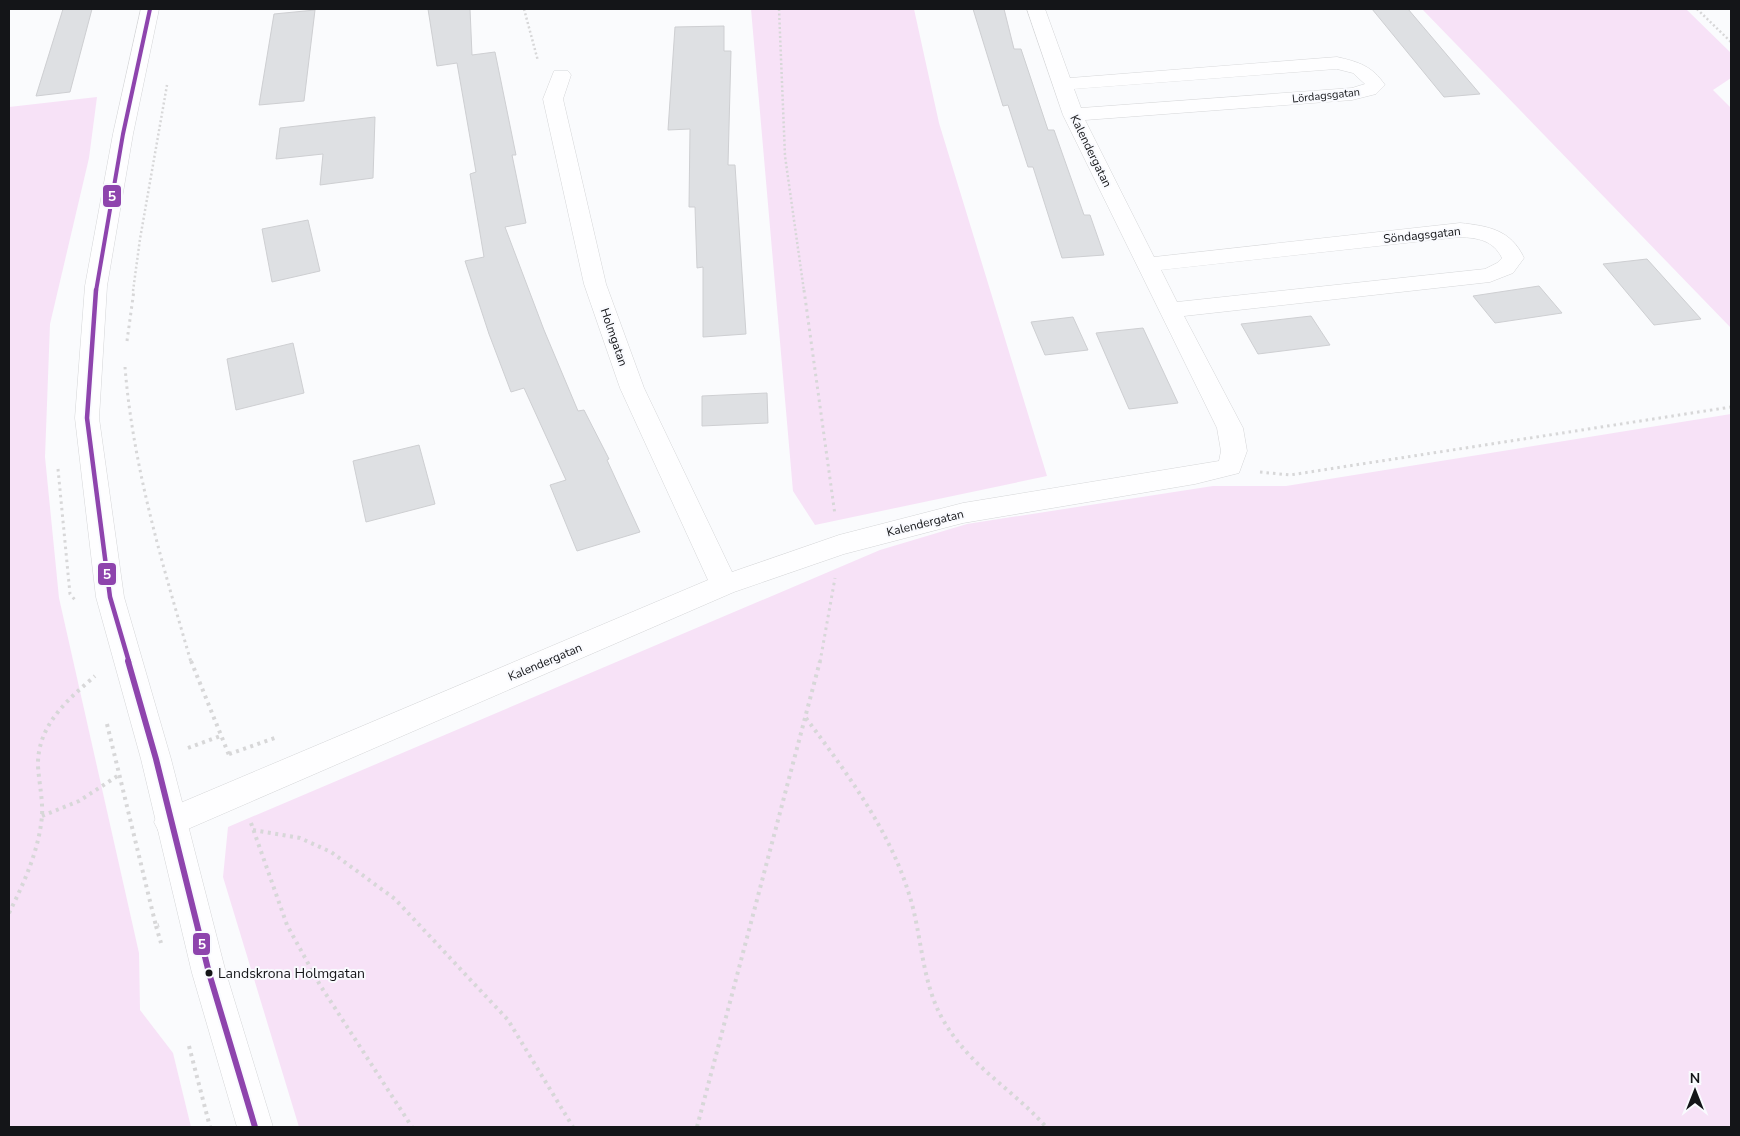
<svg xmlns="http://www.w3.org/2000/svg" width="1740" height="1136" font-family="'Nunito Sans',sans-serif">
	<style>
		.green { fill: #f7e2f7 }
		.building { fill: #dee0e3; stroke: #cecfd2 }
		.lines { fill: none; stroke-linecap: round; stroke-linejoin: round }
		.minor-casing { stroke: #d5d6d8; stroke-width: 1 }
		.tertiary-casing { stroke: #d5d6d8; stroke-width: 1 }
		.path-far2 { stroke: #d7d7d8; stroke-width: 2.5; stroke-dasharray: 2 2.5; stroke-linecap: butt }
		.path-far1 { stroke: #d7d7d8; stroke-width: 3; stroke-dasharray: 2.5 4; stroke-linecap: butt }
		.path { stroke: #d7d7d8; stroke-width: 4; stroke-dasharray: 3 4.5; stroke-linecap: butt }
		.minor { fill: #fefeff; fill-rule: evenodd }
		.tertiary { fill: #fefeff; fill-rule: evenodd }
		.bus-1-far2-casing { stroke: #f9fafe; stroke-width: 6 }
		.bus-1-far1-casing { stroke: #f9fafe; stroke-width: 8 }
		.bus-1-casing { stroke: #f9fafe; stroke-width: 10 }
		.bus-1-far2 { stroke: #8e44ad; stroke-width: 4 }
		.bus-1-far1 { stroke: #8e44ad; stroke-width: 4.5 }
		.bus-1 { stroke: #8e44ad; stroke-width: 6 }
		.bus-dot { fill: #141518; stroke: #f9fafe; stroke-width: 2 }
		.labels { text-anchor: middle; stroke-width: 4; stroke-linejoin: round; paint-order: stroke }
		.far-street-label { font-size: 11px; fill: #141518; stroke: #f9fafe }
		.street-label { font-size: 12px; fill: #141518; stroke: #f9fafe }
		.near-bus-label { font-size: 14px; fill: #141518; stroke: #f9fafe; text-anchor: start }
		.line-badge { stroke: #f9fafe; stroke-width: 2 }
		.badge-label { font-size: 14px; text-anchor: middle; font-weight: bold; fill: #fff }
	</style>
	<rect width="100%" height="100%" fill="#fafbfd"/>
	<!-- green -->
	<g class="green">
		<path d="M751,9H914L939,123L1047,476L815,525L793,491Z"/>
		<path d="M1422,9H1686L1731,53V78L1713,90L1731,108V328Z"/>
		<path d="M97,97L89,158L50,324L45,457L59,598L139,953L140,1010L173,1053L191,1127H9V107Z"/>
		<path d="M1731,414V1127H299L223,877L228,827L880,550L967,524L1213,486H1286Z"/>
	</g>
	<!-- building -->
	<g class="building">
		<path d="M63,9H92L70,92L36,96Z"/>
		<path d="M428,9H470L472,55L495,52L516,155H512L526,223L505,227L544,330L578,411L584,410L609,459L607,460L640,532L577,551L550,485L566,480L524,388L511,392L489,334L465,261L484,257L470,174L476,172L457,63L437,66Z"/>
		<path d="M973,9H1004L1014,49H1021L1048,130H1054L1084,215H1090L1104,255L1062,258L1033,167H1028L1008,105L1003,106Z"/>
		<path d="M1372,9H1408L1480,94L1444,97Z"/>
		<path d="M315,10L304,101L259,105L274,14Z"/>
		<path d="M724,26V51H731L728,165H735L746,334L703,337V267L697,268L695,207H689L690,129L668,130L675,27Z"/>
		<path d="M375,117L373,178L320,185L323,154L276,159L280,128Z"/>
		<path d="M308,220L320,271L272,282L262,229Z"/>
		<path d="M1647,259L1701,319L1654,325L1603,264Z"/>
		<path d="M1539,286L1562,313L1495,323L1473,296Z"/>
		<path d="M1311,316L1330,345L1258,354L1241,324Z"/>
		<path d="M1073,317L1088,350L1045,355L1031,322Z"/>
		<path d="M1143,328L1178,403L1129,409L1096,333Z"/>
		<path d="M293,343L304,393L236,410L227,359Z"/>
		<path d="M767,393L768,423L702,426V396Z"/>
		<path d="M419,445L435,504L366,522L353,461Z"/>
	</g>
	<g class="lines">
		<defs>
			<path id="minor" d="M1027,9H1045L1070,78L1337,57C1359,62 1372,66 1385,85L1376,94L1352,100L1085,120L1154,257L1460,223C1489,226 1511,230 1524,258L1513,273L1490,282L1184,316L1243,428L1247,451L1239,473L1195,484L963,523L844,554L734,592L181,832L170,836L159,832L154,822L159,812L708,580L620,388L584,284L543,99L554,71H568L571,75L563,99L606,284L644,388L732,572L839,535L963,503L1219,461L1221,451L1217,428L1063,115ZM1337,69L1353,73L1365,84L1352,88L1081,108L1074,89ZM1460,237C1478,238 1493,240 1502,258L1497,263L1485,269L1177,302L1161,270Z"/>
			<path id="tertiary" d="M141,9H159L133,134L107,286L99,418L124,597L171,759L226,973L273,1127H237L192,973L141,759L96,597L75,418L85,286L113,134Z"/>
		</defs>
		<!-- minor casing -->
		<use href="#minor" class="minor-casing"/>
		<!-- tertiary casing -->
		<use href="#tertiary" class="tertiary-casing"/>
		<!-- path-far2 -->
		<g class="path-far2">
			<path d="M524,9L538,61"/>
			<path d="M779,9L785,156L804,291"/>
			<path d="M1697,9L1731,42"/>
			<path d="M133,291L140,239L167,85"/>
		</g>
		<!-- path-far1 -->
		<g class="path-far1">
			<path d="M804,290L835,515"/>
			<path d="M127,341L134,290"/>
			<path d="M125,367C133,468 163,566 191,662"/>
			<path d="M58,469L70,594L75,600"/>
			<path d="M1260,472L1290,475L1731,407"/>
			<path d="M820,662L835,578"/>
		</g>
		<!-- path -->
		<g class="path">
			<path d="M191,661L229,755"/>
			<path d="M806,718C846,772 889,829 909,894C922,934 921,980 942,1018C970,1068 1011,1087 1046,1127"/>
			<path d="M107,724L156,926L159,925"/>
			<path d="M188,748L223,735"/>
			<path d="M229,754L275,738"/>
			<path d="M42,816L79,801L119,775"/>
			<path d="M251,823L287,925L320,985L412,1127"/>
			<path d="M253,830L300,838L331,852L395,899L508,1020L573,1127"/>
			<path d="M9,913C24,883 39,850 42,816C43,799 39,783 38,766C37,726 67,700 95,676"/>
			<path d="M156,926L161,943"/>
			<path d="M189,1046L210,1127"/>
			<path d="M697,1127L820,661"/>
		</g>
		<!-- minor -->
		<use href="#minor" class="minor"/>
		<!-- tertiary -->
		<use href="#tertiary" class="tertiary"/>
		<defs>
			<path id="bus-1-far2" d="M96,291L123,134L150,9"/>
			<path id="bus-1-far1" d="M96,290L87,418L110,597L129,662"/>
			<path id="bus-1" d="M128,661L156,759L209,973L255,1127"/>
		</defs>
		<!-- bus-1-far2 casing -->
		<use href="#bus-1-far2" class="bus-1-far2-casing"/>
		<!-- bus-1-far1 casing -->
		<use href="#bus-1-far1" class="bus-1-far1-casing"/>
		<!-- bus-1 casing -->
		<use href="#bus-1" class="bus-1-casing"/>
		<!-- bus-1-far2 -->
		<use href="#bus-1-far2" class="bus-1-far2"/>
		<!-- bus-1-far1 -->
		<use href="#bus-1-far1" class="bus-1-far1"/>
		<!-- bus-1 -->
		<use href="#bus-1" class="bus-1"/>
	</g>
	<!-- markers -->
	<circle class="bus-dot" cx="209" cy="973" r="4.5"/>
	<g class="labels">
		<!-- far-street labels -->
		<g class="far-street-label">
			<text transform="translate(1326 95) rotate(-6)" y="4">Lördagsgatan</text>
		</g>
		<!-- street labels -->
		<g class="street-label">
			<text transform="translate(1091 151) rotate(64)" y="4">Kalendergatan</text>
			<text transform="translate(1422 235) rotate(-6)" y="4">Söndagsgatan</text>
			<text transform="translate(614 337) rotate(71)" y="4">Holmgatan</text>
			<text transform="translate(925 523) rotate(-14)" y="4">Kalendergatan</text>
			<text transform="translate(545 662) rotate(-23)" y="4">Kalendergatan</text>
		</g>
		<!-- near-bus labels -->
		<g class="near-bus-label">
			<text x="218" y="978">Landskrona Holmgatan</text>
		</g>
	</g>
	<g class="line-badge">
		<rect x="102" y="184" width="20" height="24" rx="5" fill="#8e44ad"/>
		<rect x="97" y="562" width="20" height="24" rx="5" fill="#8e44ad"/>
		<rect x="192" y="932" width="19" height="24" rx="5" fill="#8e44ad"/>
	</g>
	<g class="badge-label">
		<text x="112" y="201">5</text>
		<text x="107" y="579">5</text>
		<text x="202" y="949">5</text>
	</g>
	<!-- border -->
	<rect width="1740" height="1136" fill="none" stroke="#141518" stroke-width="20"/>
	<!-- north arrow -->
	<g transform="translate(1695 1091)" stroke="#f9fafe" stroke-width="4" paint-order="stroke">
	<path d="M0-4L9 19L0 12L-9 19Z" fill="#141518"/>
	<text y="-8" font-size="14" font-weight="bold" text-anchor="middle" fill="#141518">N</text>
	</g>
</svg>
